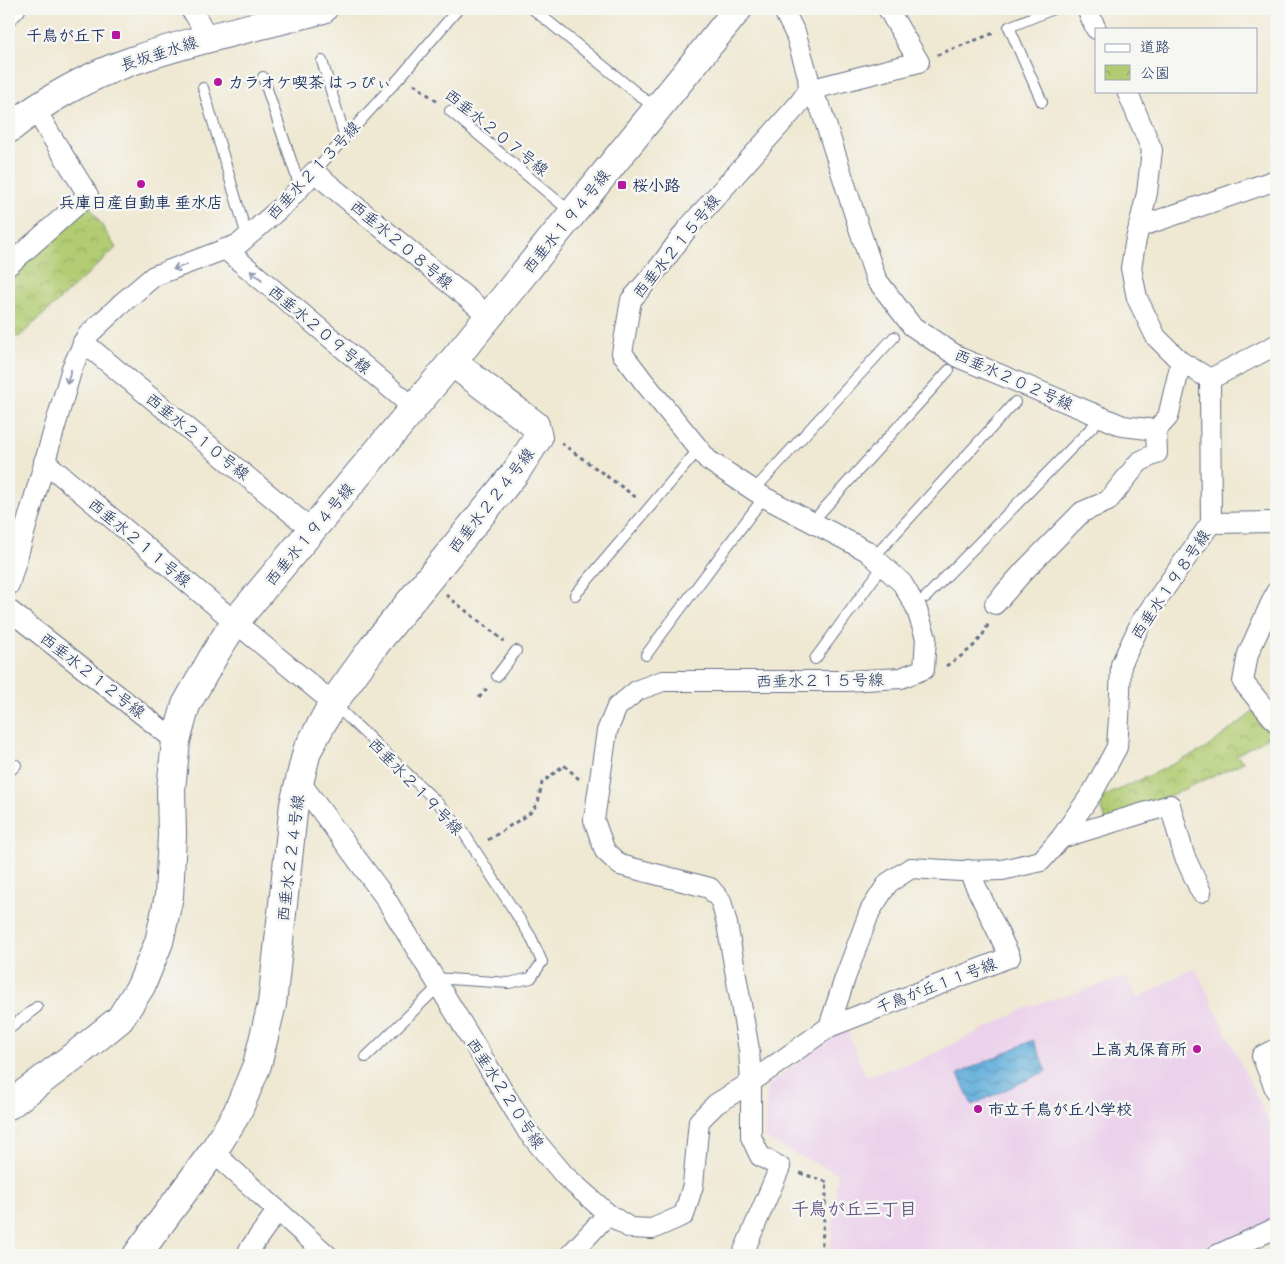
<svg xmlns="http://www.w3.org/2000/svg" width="1285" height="1264" font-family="'Gochi Hand','Klee One',sans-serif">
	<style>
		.built { fill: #ebd1eb }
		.park { fill: url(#park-crowns); stroke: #667e68 }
		.water { fill: url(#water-waves); stroke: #3e6e9c }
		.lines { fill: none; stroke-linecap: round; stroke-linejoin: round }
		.lane-casing { stroke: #657087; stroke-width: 12 }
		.street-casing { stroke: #657087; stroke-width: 22 }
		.secondary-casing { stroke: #657087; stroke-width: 30 }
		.path { stroke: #657087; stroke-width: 3; stroke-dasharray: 4 4; stroke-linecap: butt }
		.lane { stroke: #fff; stroke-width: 10 }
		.street { stroke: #fff; stroke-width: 20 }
		.secondary { stroke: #fff; stroke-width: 28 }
		.oneway { stroke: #8d97ae }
		.poi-dot { fill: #b5179e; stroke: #f6f6f2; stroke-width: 2 }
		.labels { text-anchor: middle; stroke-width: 5; stroke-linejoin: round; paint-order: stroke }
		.poi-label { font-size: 16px; font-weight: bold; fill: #1b2f5e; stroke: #f6f6f2; text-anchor: start }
		.street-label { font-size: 16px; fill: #1b2f5e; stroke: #f6f6f2 }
		.neighbourhood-label { font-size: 18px; font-weight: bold; fill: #645989; stroke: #f6f6f2 }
	</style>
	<defs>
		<pattern id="park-crowns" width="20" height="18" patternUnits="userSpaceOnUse" patternTransform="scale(1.25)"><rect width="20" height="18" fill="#b1cc72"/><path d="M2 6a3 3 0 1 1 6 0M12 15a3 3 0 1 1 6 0" fill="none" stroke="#8fa661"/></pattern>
		<pattern id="water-waves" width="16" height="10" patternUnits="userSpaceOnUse" patternTransform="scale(1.25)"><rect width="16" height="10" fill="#60aeda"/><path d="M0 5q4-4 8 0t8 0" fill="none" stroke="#4e8eb4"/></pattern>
	</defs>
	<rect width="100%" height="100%" fill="#f6f6f2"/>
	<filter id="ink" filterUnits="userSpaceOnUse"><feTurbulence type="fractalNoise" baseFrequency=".02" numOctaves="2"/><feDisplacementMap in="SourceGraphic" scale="10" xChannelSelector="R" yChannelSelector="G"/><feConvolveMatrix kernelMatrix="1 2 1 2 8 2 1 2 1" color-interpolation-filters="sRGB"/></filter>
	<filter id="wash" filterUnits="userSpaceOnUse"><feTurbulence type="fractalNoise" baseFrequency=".0096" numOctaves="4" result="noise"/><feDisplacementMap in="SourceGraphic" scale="20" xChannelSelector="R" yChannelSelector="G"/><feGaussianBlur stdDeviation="1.12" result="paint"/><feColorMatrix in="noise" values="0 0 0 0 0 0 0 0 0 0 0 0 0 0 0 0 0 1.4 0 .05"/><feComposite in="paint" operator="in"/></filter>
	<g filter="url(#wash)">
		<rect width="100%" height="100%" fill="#efe8d2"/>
		<!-- built -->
		<path class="built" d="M1195,967L1276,1137V1218L1195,1255H829L838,1173L797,1155L765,1138L767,1087L845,1025L866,1076L918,1061L1031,1006L1126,977L1137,999Z"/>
		<!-- park -->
		<g class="park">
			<path d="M89,205L116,248L19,337L9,335V277Z"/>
			<path d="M1257,709L1276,731V733L1236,755L1244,762L1107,824L1099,799L1205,749Z"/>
		</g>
		<!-- water -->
		<path class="water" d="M1033,1040L1047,1071L972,1105L958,1074Z"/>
	</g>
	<g filter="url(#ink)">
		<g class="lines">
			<defs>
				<g id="lane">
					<path d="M533,9L655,108"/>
					<path d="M322,61L345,137"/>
					<path d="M263,77L300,187"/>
					<path d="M203,88L247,236"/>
					<path d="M1042,102L1009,27L1053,9"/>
					<path d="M450,111L572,213"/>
					<path d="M314,172L402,75L458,9"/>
					<path d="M754,490L894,337"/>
					<path d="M812,522L949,370"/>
					<path d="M874,557L1015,402"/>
					<path d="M575,595L699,449"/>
					<path d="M926,597L1102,417"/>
					<path d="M646,655L764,497"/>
					<path d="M815,659L883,566"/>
					<path d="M497,676L516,651"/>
					<path d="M334,704L434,799L460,827L531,937L542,962L531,978L509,983L434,978"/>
					<path d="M9,772L16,765"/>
					<path d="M9,1029L37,1007"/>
					<path d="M366,1057L439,986"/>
				</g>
				<g id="street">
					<path d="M190,9L194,13L208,38"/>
					<path d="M783,9L796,35L808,76L809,90L821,109L858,225L876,279L912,326L960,358L1123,426L1156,430L1168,417L1181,362"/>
					<path d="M1087,9L1096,29"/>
					<path d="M9,15L15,9"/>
					<path d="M809,90L919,62L888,9"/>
					<path d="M1139,227L1276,180"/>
					<path d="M225,249L414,408"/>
					<path d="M9,265L88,195L50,134L36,110"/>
					<path d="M83,342L312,530"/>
					<path d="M1210,379L1276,345"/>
					<path d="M44,461L235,622L333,703"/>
					<path d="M1211,523L1276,522"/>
					<path d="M9,585L72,368L87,336L121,304L154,276L239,244L286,203L314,172L489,316"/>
					<path d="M1276,592L1248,654L1243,682L1276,722"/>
					<path d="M995,604L1024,571L1082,512L1108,501L1139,462L1157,453L1156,430"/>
					<path d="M9,610L176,741"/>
					<path d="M300,782L384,896L528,1132L565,1176L608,1214L630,1228L652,1229L684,1215L693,1185L699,1121L716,1104L751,1082L829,1027L845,978L870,911L888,883L911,868L961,871L1002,870L1041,861L1061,838L1094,790L1117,747L1119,718L1121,665L1141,622L1211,523L1210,379L1181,362L1156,337L1137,298L1131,268L1135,244L1147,193L1152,150L1127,91"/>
					<path d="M1061,838L1170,805L1184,855L1201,892"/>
					<path d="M829,1027L1010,957L968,870"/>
					<path d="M1276,1049L1262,1056L1276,1091"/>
					<path d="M213,1152L327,1255"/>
					<path d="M249,1250L277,1211"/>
					<path d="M570,1255L608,1214"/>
					<path d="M745,1255L744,1251L780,1167L760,1156L751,1137V1082L749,1050L727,924L721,901L710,888L620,865L605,851L594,820L607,731L617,707L638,690L663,681H846L901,678L924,669L926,638L916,607L902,583L867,551L764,497L708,460L644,382L622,353L631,300L661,265L687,229L797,106L809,90"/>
					<path d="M1217,1255L1276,1228"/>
				</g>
				<g id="secondary">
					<path d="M9,129C43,101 90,75 132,61C194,39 259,27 323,9"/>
					<path d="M9,1105L78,1053L120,1019L141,986L159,942L169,896L172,835L171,789L176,741L186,705L216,652L235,622L452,362L738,9"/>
					<path d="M137,1255L213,1152L237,1113L257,1065L272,1004L294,804L307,751L333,703L374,646L515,473L538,438L535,425L452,362"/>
				</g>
			</defs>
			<!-- lane casing -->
			<use href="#lane" class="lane-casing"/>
			<!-- street casing -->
			<use href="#street" class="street-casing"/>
			<!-- secondary casing -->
			<use href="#secondary" class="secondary-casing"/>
			<!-- path -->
			<g class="path">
				<path d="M937,55L994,33"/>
				<path d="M414,84L439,103"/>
				<path d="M561,443L637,498"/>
				<path d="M446,595L504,641"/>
				<path d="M946,666C963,655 981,644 988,624"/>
				<path d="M479,698L488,687"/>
				<path d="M488,840L530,813L538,803L542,783L564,765L580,780"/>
				<path d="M800,1173L827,1182L821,1255"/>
			</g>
			<!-- lane -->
			<use href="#lane" class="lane"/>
			<!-- street -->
			<use href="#street" class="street"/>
			<!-- secondary -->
			<use href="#secondary" class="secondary"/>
		</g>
		<!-- one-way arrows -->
		<defs><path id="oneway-shaft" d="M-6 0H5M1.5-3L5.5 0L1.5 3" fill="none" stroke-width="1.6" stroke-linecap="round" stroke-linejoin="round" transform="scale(1.25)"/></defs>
		<g class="oneway">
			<use href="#oneway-shaft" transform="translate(180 267) rotate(160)"/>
			<use href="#oneway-shaft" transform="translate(256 275) rotate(-140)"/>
			<use href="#oneway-shaft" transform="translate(69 377) rotate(106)"/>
		</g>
	</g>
	<!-- markers -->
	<g class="poi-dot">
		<rect x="111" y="30" width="10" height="10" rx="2.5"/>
		<circle cx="218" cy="82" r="5"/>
		<circle cx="141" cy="184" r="5"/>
		<rect x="617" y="180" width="10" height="10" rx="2.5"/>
		<circle cx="1197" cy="1049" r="5"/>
		<circle cx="978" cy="1109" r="5"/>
	</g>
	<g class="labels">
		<!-- poi labels -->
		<g class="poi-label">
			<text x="106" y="41" text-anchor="end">千鳥が丘下</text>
			<text x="228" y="88">カラオケ喫茶 はっぴぃ</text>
			<text x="632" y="191">桜小路</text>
			<text x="141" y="208" text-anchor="middle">兵庫日産自動車 垂水店</text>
			<text x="1187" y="1055" text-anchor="end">上高丸保育所</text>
			<text x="988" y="1115">市立千鳥が丘小学校</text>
		</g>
		<!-- street labels -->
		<g class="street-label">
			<text transform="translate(159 53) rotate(-18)" y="6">長坂垂水線</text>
			<text transform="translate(497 132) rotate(39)" y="6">西垂水２０７号線</text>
			<text transform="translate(313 170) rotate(-47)" y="6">西垂水２１３号線</text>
			<text transform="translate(566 221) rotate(-51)" y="6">西垂水１９４号線</text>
			<text transform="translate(402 244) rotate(40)" y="6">西垂水２０８号線</text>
			<text transform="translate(676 246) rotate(-51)" y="6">西垂水２１５号線</text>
			<text transform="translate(320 329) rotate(40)" y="6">西垂水２０９号線</text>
			<text transform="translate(1014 379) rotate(24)" y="6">西垂水２０２号線</text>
			<text transform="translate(198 436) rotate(39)" y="6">西垂水２１０号線</text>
			<text transform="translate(491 500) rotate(-52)" y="6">西垂水２２４号線</text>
			<text transform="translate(309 534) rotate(-50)" y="6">西垂水１９４号線</text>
			<text transform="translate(140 542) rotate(40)" y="6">西垂水２１１号線</text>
			<text transform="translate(1170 584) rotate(-56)" y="6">西垂水１９８号線</text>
			<text transform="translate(93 675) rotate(38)" y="6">西垂水２１２号線</text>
			<text transform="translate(820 680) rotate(-1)" y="6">西垂水２１５号線</text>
			<text transform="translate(416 786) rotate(46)" y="6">西垂水２１９号線</text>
			<text transform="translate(290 858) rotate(-83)" y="6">西垂水２２４号線</text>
			<text transform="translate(936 985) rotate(-21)" y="6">千鳥が丘１１号線</text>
			<text transform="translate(506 1093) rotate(57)" y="6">西垂水２２０号線</text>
		</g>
		<!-- neighbourhood labels -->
		<g class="neighbourhood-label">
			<text x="854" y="1215">千鳥が丘三丁目</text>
		</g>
	</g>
	<!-- margin -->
	<rect width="1285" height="1264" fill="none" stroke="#f6f6f2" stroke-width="30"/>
	<!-- legend -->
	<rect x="1095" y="28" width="162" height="65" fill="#f6f6f2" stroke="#9ea6b7"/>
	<rect x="1105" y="44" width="25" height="8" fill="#ffffff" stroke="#9ea6b7"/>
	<text x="1140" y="52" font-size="15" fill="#1b2f5e">道路</text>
	<rect x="1105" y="65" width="25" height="15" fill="url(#park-crowns)" stroke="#9ea6b7"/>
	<text x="1140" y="78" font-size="15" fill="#1b2f5e">公園</text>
</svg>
